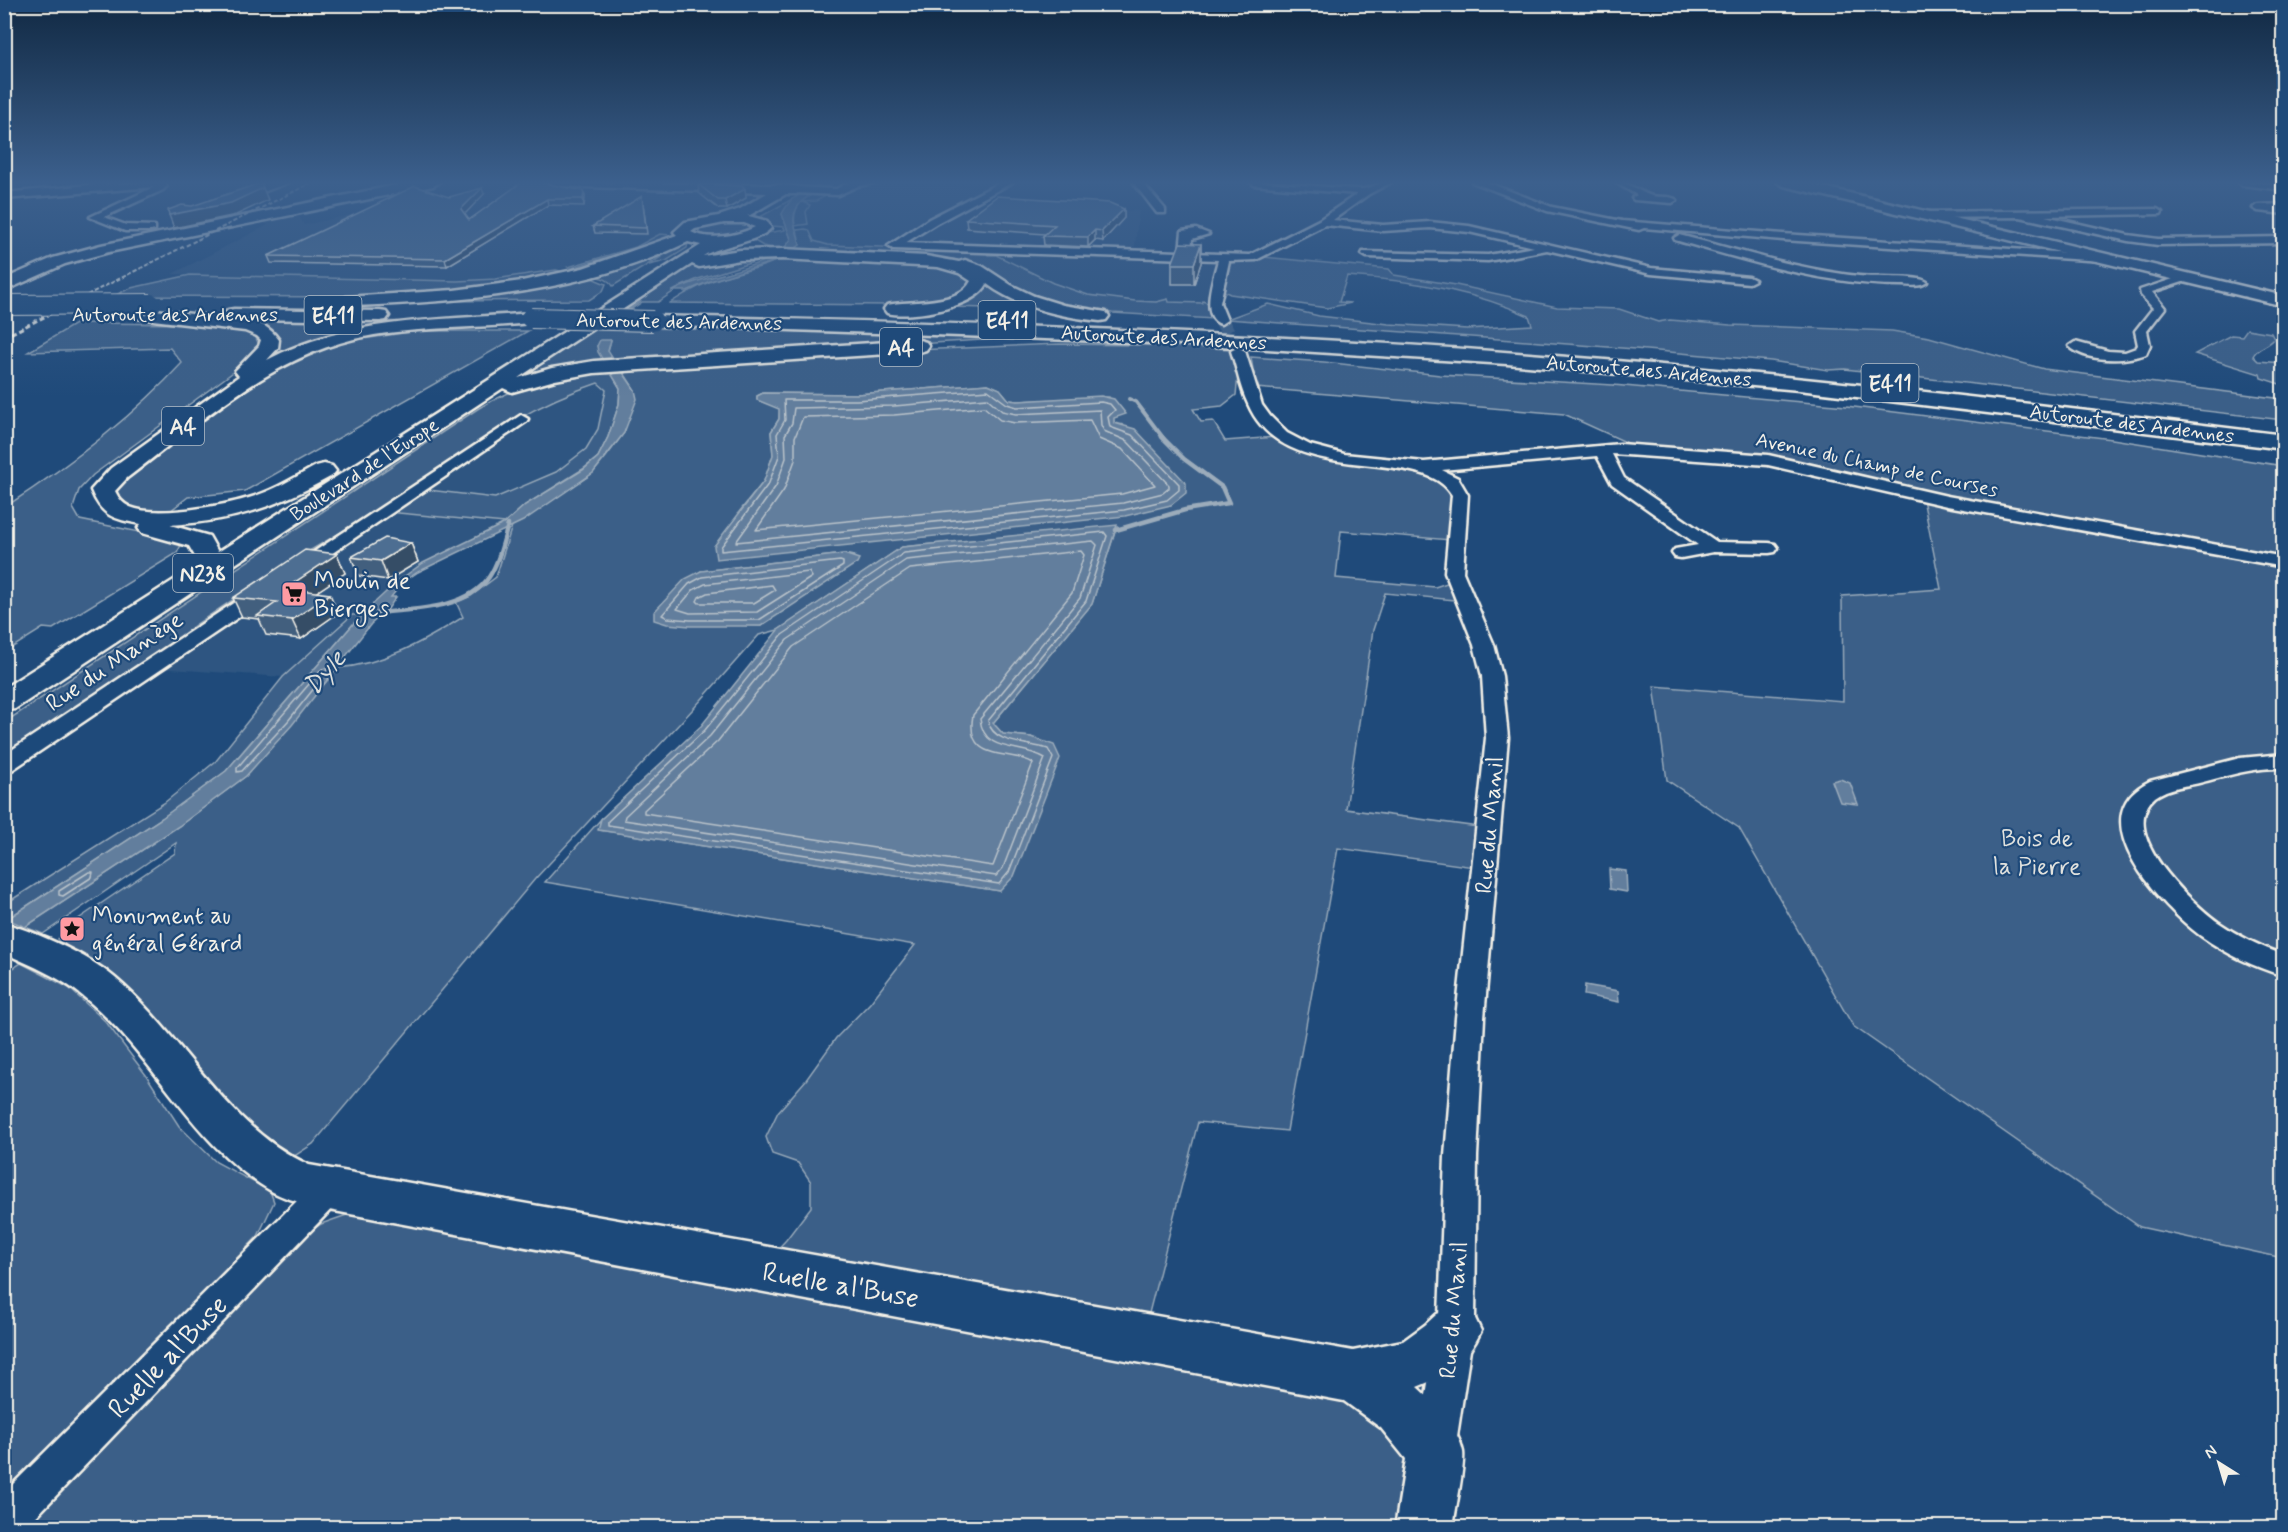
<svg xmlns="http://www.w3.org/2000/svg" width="2288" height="1532" font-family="Mynerve,sans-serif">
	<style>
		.built { fill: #2d5581 }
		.green { fill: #3a5f88; stroke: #97a8b8; stroke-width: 1.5; fill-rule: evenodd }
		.water { fill: #627e9d; stroke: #9cacbb; stroke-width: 1.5 }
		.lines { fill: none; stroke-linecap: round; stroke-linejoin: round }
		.shore { stroke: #bac3ca; stroke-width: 1.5 }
		.stream-far2 { stroke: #9cacbb; stroke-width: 3 }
		.stream-far1 { stroke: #9cacbb; stroke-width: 4 }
		.stream { stroke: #9cacbb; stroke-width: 4.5 }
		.street-tunnel { stroke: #3f638a; stroke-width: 14; stroke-dasharray: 14 7; stroke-linecap: butt }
		.street-casing { stroke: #f4f1e8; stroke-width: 5 }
		.secondary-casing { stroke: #f4f1e8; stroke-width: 5 }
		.primary-casing { stroke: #f4f1e8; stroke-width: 5 }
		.highway-casing { stroke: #f4f1e8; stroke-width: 5 }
		.street { fill: #1f4a7a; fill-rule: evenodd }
		.secondary { fill: #1f4a7a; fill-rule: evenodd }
		.primary { fill: #1f4a7a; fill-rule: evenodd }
		.highway { fill: #1f4a7a; fill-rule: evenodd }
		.rail-far1 { stroke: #f4f1e8; stroke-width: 2; stroke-dasharray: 4.5 2; stroke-linecap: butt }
		.rail { stroke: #f4f1e8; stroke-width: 3; stroke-dasharray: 5 3; stroke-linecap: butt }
		.highway-bridge-casing { stroke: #f4f1e8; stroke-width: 22; stroke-linecap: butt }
		.highway-bridge { stroke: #1f4a7a; stroke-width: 20 }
		.wall { fill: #425f7e; stroke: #f4f1e8; stroke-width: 1.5 }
		.shaded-wall { fill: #364d66; stroke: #f4f1e8; stroke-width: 1.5 }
		.building { fill: #4d6e92; stroke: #f4f1e8; stroke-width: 1.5 }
		.labels { text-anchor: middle; stroke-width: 4.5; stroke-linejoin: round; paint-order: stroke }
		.far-street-label { font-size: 20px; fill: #f4f1e8; stroke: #1f4a7a }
		.shield { fill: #1f4a7a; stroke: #b4bfc7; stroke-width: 1.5 }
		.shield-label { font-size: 22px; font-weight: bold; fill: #f4f1e8 }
		.poi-label { font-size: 24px; fill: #f4f1e8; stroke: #1f4a7a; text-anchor: start }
		.street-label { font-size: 24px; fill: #f4f1e8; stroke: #1f4a7a }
		.park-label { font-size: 24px; fill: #e1e2de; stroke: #1f4a7a }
		.water-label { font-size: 26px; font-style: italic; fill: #dee0dd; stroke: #1f4a7a }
		.near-street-label { font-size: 28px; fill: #f4f1e8; stroke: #1f4a7a }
	</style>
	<rect width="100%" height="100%" fill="#1f4a7a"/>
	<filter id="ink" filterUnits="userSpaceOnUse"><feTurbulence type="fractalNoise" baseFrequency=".0167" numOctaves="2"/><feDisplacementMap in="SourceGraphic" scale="12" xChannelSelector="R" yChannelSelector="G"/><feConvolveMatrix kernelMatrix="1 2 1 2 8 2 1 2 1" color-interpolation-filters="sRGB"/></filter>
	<g filter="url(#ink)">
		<!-- built -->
		<g class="built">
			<path d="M518,182H537L563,187L722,190L758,192L765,195L734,214L682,226L675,231V233L660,234L636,247L620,252L557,270L528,275L457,281L172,274L268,225L258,219L296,211L304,225L364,212L393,210L349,201L387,193L383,198L385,203L421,209Z"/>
			<path d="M853,182L1004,189L983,201L1139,211L1134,253L1207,259L1218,262L1208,305L1105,300L1070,293L1006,263L807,245L802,226L806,202Z"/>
			<path d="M598,383L606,390L599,429L586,449L556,472L495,498L411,489L515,418L549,402Z"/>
			<path d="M377,511L505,523L439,554L398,581L361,615H351L283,677L142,667L195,625L282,567Z"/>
		</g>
		<!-- green -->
		<g class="green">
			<path d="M816,193L828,195L816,201L802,202L810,205L806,212L808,224L795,226C792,209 800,200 816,193Z"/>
			<path d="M792,199L782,214L791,239L787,245L773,256L698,279L682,286L658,302H642L604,327L1029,337L616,363L608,350L611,340L597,346L605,363L518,379L587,332L597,329L640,302L639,298C658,286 678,268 700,264C725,258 755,263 777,249L763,246L753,240L767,233L785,230L784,227L772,226L760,217Z"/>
			<path d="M741,222L754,228C738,238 708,242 691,232L708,223Z"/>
			<path d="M805,229L809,230L814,241L828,245L990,251L987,253L988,255H996L1053,283L1088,295L1135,301L1156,302L1168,299L1169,302L1202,303L1203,301L1207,303L1214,319L1112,313L1056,303L1018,288L988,269L953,259L794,249L800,245L797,230Z"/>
			<path d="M660,234L672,235L664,241L577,270L568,267L636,247Z"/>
			<path d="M688,242L687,248L666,261L649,265L670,251L613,286C609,279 596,275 589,277L606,284L603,291L589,300L439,301L476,297Z"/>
			<path d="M785,256L949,267L969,278L970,285L946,298L891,305L670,303C689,290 708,281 730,275C749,270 768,266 785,256Z"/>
			<path d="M1263,257L1389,269L1394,275L1456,285L1557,307L1619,309L1658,322L1670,320L1730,325L1892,331L1929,337L2044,369L2283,399V420L1845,369L1828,370L1771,361L1635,349L1227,319L1268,304L1319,316L1389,324L1467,329L1532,325L1529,316C1472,290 1409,280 1347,276L1339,302L1351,303L1327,308L1230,294L1222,290L1231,263Z"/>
			<path d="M556,270L568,273L495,288L367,297L113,296L131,288L190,275L457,281L495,279Z"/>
			<path d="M988,287L1039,309L945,307L975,297Z"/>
			<path d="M227,319L430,322L401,325L262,364L275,350L280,340L259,324Z"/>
			<path d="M77,323L197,324L235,328L255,336L259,345L251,359L93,475L79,490L73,508L80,520L169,538L182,543L177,553L53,629L43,628L5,652V507C68,466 131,419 182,363L170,348L28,352Z"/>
			<path d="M2247,329L2271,333L2274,339C2268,347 2257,347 2253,356L2258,361L2283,363V385L2261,378L2260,374L2195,354L2231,335L2242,336Z"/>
			<path d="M417,331H528L245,491L188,497L166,514L149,513L119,504L117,488L138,465L271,372L336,343Z"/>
			<path d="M1059,344L1142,345L1232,349L1238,375L1236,395L1222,406L1193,409L1201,422L1213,421L1225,441L1276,437L1295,448L1402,468L1440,479L1450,488L1453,497L1451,540L1341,531L1336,578L1435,587L1450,582L1454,600L1385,593L1373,630L1346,809L1478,827L1474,867L1338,848L1287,1131L1198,1122L1147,1321L771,1256L786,1240L811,1207V1182L798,1163L772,1154L766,1137L778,1112L806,1080L836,1038L870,1003L915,945L545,882L601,819L599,830L1000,891L1031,737L1003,734L993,723L1092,604L1117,526L902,547L778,630L759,635L694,708L535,879L313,1144L290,1159L250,1138L107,976L58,939L74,922L175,853L176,843L43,934L25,927L179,826L246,776L338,668C384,664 425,641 463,617L456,602L471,596L496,577L512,526L593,473L606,457L624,433L635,390L622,370L914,350ZM988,384L1000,389L1009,400L1018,401L1109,397L1114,423L1124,425L739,512L764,481L773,455L771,432L779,419L780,408L757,400V396L763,393L857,394ZM844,554L854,556L761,626L733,625L701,571Z"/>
			<path d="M1251,357L1324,362L1440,375L1613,385L1846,406L2112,439L2283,466V1258L2140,1227L1853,1026L1739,828L1667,780L1654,686L1843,701L1842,596L1941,589L1921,489L1768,455L1630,444L1564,414L1256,388Z"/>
			<path d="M610,371L620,388L619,404L608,437L598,457L583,469L525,505L505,523L377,511L282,567L195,625L143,666L163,668L5,775V722L479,408C526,381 557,376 610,371ZM598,383L606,390L598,429L586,449L556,472L495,498L412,488C474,446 525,407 598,383Z"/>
			<path d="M352,615H361L226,771L162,818L7,919L5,917V904L164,803L216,761L283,677Z"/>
			<path d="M21,963L69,988L106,1022L146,1075L179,1126L216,1162L270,1191L274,1202L258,1236L5,1498L4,974Z"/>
			<path d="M358,1211L1363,1390L1408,1437L1405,1528H764L742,1523L740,1528H20L284,1247L321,1224Z"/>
		</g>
		<!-- water -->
		<g class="water">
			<path d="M825,182H835C818,189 791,201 794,222C795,229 799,237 800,245L776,261L710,281L687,291H673C704,273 775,270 791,239L782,214C784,209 789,203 792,199Z"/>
			<path d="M600,340H611L608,351L635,390L637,399L624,433L593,473L523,521L418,572L403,582L391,597H396L388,609L371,624L292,725L246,776L179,826L25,927L7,919L162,818L226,771L361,615L398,581L423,563L505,523L525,505L583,470L598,457L608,437L619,404L620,388L598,352L597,346Z"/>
			<path d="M988,384L1000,389L1009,400L1018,401L1101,396L1114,399L1126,414L1114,418V423L1135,429L1186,483V493L1171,505L1125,516L716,559L714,546L764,481L773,455L771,432L779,419V409L757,400V396L763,393L857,394Z"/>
			<path d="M1117,525L1092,604L993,723L1003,734L1031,737L1054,745L1060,758L1014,876L1000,891L598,830L601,819L701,726L778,630L902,547Z"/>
			<path d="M844,554L859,559L857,563L761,626H690L667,624L654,620V612L685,579L701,571Z"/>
			<path d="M1840,779L1850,783L1858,804L1840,802L1832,781Z"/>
			<path d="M1609,869L1626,871L1627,892L1610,889Z"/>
			<path d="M1585,985L1618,991L1619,1002L1584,995Z"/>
		</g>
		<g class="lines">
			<!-- shore -->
			<g class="shore">
				<path d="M988,390L1007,404L1017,407L1101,402L1110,404L1115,410L1108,417L1110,427L1132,435L1179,484V490L1167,500L1124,510L721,551V547L769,483L779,456L777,434L785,420L784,400H857Z"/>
				<path d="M987,398L1002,411L1016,414L1100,410L1101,425L1104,431L1127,441L1169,485V488L1163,493L1123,503L736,542L776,486L786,458L785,435L792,423L794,408L894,406Z"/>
				<path d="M984,407L1000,420L1015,423L1090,420L1099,439L1122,449L1155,485L1122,494L756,530L784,490L795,460V437L803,417L894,415Z"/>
				<path d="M1104,532L1107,536L1086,601L988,721C993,745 1028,742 1048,749L1053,758L1009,872L999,884L608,825V821L705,730L782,635L904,553Z"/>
				<path d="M1093,541L1097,545L1080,598L980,719C984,755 1021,743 1045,758L1003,868L996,876L624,820L625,816L710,736L787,640L906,560Z"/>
				<path d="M1081,551L1084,555L1072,593L973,715C964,764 1011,749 1033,763L993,866L644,813V810L718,741L793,647L910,569Z"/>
				<path d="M840,561L843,562V566L759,620H690L668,618L662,615L689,584L702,577Z"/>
				<path d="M809,572L812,577L757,612L690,613L677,609L693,590L705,584Z"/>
				<path d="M772,585L775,590L754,603H699L697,601L699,597L707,593Z"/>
				<path d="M326,668L327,672L288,721L242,771L237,772V768L322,669Z"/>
				<path d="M89,872H93L92,877L63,896L59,895V891Z"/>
			</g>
			<!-- stream-far2 -->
			<path class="stream-far2" d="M574,268L651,244"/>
			<!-- stream-far1 -->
			<path class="stream-far1" d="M1129,399L1136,402L1164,439"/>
			<!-- stream -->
			<g class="stream">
				<path d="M1116,530L1185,510L1229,503L1222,487L1184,459L1162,437"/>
				<path d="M378,613C413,609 467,610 489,577C499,562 503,542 508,525"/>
			</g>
			<!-- street-tunnel -->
			<path class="street-tunnel" d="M1221,320L1238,351"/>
			<defs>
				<g id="street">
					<path d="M163,182L167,186L163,190L104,217L126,225L155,226V230L151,231H125L90,217L154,187L4,199V193L100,184Z"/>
					<path d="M850,182H879L858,186L838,195L796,193L791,190L796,187L836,189Z"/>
					<path d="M1001,182H1013L937,223L905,243L1180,252L1182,231L1196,229L1209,234L1192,239L1191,253L1250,255L1319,220L1357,194L1254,185L1250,182C1287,182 1324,188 1361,189C1370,189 1379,182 1392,182L1369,194L1333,220L1383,225L1430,222L1469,226L1651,268L1749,277L1755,280L1749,283L1651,274L1547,250L1488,261L1367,257L1362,254L1363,252L1488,255L1534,247L1469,232L1430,228L1383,231L1325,225L1256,260L1229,261L1220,303L1227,320L1221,324C1199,317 1214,276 1218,260L893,249L888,246L929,219Z"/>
					<path d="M1133,182H1142L1165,209V213H1157Z"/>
					<path d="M1472,182H1486L1552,207L1622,221L1783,234L2103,255L2108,258L2103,261L1783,240L1644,228L1639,230L1547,211Z"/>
					<path d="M1615,182C1630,182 1638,192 1652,196C1661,198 1669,195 1677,200L1672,203L1634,200L1632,198L1637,195Z"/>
					<path d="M2238,182L2284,184V190L2242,185Z"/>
					<path d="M2284,204V214L2258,211L2253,208L2258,205Z"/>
					<path d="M2157,209L2162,212L2161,214L2045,216L2128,235L2158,239L2284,237V243L2158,245L2128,241L2020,217L1923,218L1918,215L1923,212Z"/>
					<path d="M1679,235C1739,250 1797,269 1859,276C1873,278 1919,275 1927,282C1920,288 1909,285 1901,285C1824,285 1748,261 1675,240L1674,238Z"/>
					<path d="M2185,275L2191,278L2189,280L2152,292L2165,308L2147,331L2150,345L2146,354C2125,362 2085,362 2069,346L2075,342L2108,351L2125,352L2136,348L2138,345L2135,331L2153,308L2141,295L2140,290Z"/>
					<path d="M1238,347L1245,351L1262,405L1270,416L1287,433L1310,445L1344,454L1424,462L1620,444L1768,455L1947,496L2284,557V567L1947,506L1768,465L1612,454L1624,478L1717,542L1769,543L1775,544L1778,548L1775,552L1769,553L1713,552L1681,558L1675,557L1672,553L1675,549L1698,545L1612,484L1597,456L1442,470L1458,478L1468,495L1463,572L1494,645L1502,676L1508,738L1484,1018L1477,1156L1475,1317L1456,1443L1450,1456L1437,1462L1424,1456L1418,1443L1439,1317L1445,1156L1456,1018L1486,738L1482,676L1474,645L1445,572L1452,495C1423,443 1286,492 1248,404C1240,388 1237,368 1231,351Z"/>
					<path d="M521,415L528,419L526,422L303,573H291L288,569Z"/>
					<path d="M263,586L270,588L272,592L270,596L12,770L4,772V755L256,588Z"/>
					<path d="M2284,754V768C2255,767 2230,775 2203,782C2187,786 2168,787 2155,797C2115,832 2191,902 2218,922C2238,936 2261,947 2284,955V976C2255,967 2226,954 2201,936C2163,908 2076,817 2150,781L2240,758Z"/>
					<path d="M329,1176L340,1180L345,1190L340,1200L25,1528H4V1493L318,1180Z"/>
				</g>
				<g id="secondary">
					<path d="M269,182H290L225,206L220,207L213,203L215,200Z"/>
					<path d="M411,182H440L433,186L109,252L65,264L4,291V279L53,258L101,245Z"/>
					<path d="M549,182L784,185L801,187L803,190L796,194H786L750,215L724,223L717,219L719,216L740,209L767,193L556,186Z"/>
					<path d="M4,923C40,934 87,954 115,978C183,1035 225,1127 309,1165L1353,1351L1403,1341L1425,1325L1437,1314L1455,1307L1473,1314L1481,1331C1467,1362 1447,1375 1417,1387C1434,1402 1459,1429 1463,1452C1465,1466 1455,1511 1453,1528H1395L1406,1459L1381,1428L1344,1401L329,1210C311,1205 290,1201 273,1192C191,1145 155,1055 84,997C61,977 32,966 4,953Z"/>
				</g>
				<path id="primary" d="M1777,182H1803L2284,296V306L1784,186Z"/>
				<g id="highway">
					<path d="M724,215H745L767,221L771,228C758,243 723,244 703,256L740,250L782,249L926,256L959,262L965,260L982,266L1011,285L1034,296L1063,305L1106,312L1109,316L1106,320L1100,321C1061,317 1019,308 987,284C975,308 911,319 887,313L884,309L887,305C910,300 959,306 971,281L959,273L938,267L782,259L740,260L699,267L692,264L518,378L552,368L594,361L919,340L926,342L929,346L926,350L919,352L594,373L555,380L512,392L503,388L15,709L4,711V688L204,561L196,558L189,546L142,533L138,528L141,524C114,519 102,517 91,490L111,468L239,376L235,371L259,346L261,340L257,336L245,331L136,318L130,317L127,313L130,309L136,308L230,318L225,314L228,310L234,309L380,311L386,312L389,316L386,320L380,321L239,319C256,321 269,325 279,340L278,348L267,360C350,316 441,321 531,313L537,314L540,318L537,322L531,323C473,329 412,326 354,339C267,360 197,425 127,478L115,491C119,499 122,503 130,507C155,518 223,506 249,498C273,491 294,478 316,466L324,464L332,466L336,471L332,476C277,507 233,521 170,525L209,536L218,552L701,245L688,242C585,292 465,302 352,306L346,305L343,301L346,297L454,290L522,281L583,268L677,235L674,232L685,222ZM724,223H744L755,227C738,236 708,241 691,232L695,229Z"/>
					<path d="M653,316C971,323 1289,333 1605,360C1832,379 2058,407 2284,435V449L1799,390L1507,364L1187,344L647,325L644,321L647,317Z"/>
				</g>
			</defs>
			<!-- street casing -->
			<use href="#street" class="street-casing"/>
			<!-- secondary casing -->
			<use href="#secondary" class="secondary-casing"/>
			<!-- primary casing -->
			<use href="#primary" class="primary-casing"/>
			<!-- highway casing -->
			<use href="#highway" class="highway-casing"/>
			<!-- street -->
			<use href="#street" class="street"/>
			<!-- secondary -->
			<use href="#secondary" class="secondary"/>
			<!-- primary -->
			<use href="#primary" class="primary"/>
			<!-- highway -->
			<use href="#highway" class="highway"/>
			<!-- rail-far1 -->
			<path class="rail-far1" d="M87,295L313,182"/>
			<!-- rail -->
			<path class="rail" d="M4,337L90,294"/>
			<defs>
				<g id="highway-bridge">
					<path d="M4,305L151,304"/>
					<path d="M531,318L653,321"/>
				</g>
			</defs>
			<!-- highway-bridge casing -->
			<use href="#highway-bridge" class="highway-bridge-casing"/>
			<!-- highway-bridge -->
			<use href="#highway-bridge" class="highway-bridge"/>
		</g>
		<!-- wall -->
		<g class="wall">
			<path d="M522,182L584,191L585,197L584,206L548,205L447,266L271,263L268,256L449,197L484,194L464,214L469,220Z"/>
			<path d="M698,184L745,189L746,198L727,209H719L699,193Z"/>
			<path d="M643,202L647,234L595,233L593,226Z"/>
			<path d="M1124,209V218L1103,241L1095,240L1088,247L1044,245L1043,236L1045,234L967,228L966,219Z"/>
			<path d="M1201,244V263L1194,284H1172V264Z"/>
			<path d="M411,543L418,562L388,580L359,576L351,557Z"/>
			<path d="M337,554L345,573L316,592L338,613L301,639L266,635L259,619L242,617L233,598Z"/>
		</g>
		<!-- shaded-wall -->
		<g class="shaded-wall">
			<path d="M263,188L268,200L236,215L174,228L169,215Z"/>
			<path d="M482,188L484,194L463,216L461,209Z"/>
			<path d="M745,189L746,198L727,209L725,200Z"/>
			<path d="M584,191L585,197L584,206L583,199Z"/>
			<path d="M547,199L548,205L447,266L445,259Z"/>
			<path d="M1124,209V218L1103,241L1102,231Z"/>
			<path d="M1095,230V240L1088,247V237Z"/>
			<path d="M1201,244V263L1194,284V264Z"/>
			<path d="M411,543L418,562L388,580L381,561Z"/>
			<path d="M337,554L345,573L294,607L286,588Z"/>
			<path d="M330,594L338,613L301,639L292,620Z"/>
		</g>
		<!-- building -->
		<g class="building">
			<path d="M522,182H539L584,191L583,199H547L445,259L268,256L415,186L449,197L482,188L461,209L469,220Z"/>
			<path d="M261,183L263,188L231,203L169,215L168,210L182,205L192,206Z"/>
			<path d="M698,184L743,186L745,189L725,200H718Z"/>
			<path d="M642,196L646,228L593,226Z"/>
			<path d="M997,196L1110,203L1124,209L1102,231L1095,230L1088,237L1043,236L1055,225L966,219Z"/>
			<path d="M1180,243L1201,244L1194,264H1172Z"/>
			<path d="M385,538L411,543L381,561L351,557Z"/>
			<path d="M305,550L337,554L286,588L330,594L292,620L257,616L277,602L233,598Z"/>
		</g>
	</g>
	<!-- sky -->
	<linearGradient id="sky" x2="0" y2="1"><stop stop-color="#112943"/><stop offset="0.46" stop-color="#3c608d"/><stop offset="1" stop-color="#3c608d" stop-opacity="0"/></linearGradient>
	<rect width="2288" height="397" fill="url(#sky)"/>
	<!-- icons -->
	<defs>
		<symbol id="supermarket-square" viewBox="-11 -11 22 22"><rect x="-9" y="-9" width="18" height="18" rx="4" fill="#ff9aa2" stroke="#1f4a7a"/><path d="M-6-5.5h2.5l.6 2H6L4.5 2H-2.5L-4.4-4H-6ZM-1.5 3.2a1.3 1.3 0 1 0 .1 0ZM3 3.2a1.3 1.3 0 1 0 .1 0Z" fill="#111"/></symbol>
		<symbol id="sight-square" viewBox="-11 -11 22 22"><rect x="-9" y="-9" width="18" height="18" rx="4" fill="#ff9aa2" stroke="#1f4a7a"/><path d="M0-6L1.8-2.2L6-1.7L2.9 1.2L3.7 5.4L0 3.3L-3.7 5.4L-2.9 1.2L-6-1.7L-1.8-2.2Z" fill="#111"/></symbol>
	</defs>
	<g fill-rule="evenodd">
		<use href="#supermarket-square" x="279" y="579" width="30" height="30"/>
		<use href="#sight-square" x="57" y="914" width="30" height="30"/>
	</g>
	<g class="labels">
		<!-- far-street labels -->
		<g class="far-street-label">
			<text x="175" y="321">Autoroute des Ardennes</text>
			<text transform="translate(679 321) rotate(1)" y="7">Autoroute des Ardennes</text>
			<text transform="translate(1164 337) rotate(3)" y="7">Autoroute des Ardennes</text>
			<text transform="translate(1649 370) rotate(5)" y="7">Autoroute des Ardennes</text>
			<text transform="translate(2132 423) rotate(7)" y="7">Autoroute des Ardennes</text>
			<text transform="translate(1877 464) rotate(12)" y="7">Avenue du Champ de Courses</text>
			<text transform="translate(364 469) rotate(-33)" y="7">Boulevard de l'Europe</text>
		</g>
		<!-- shield labels -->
		<g class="shield">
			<rect x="304.5" y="296" width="57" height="38" rx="4.5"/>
			<rect x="978.5" y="301" width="57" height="38" rx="4.5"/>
			<rect x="880" y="328" width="42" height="38" rx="4.5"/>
			<rect x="1861.5" y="364" width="57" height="38" rx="4.5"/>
			<rect x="162" y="407" width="42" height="38" rx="4.5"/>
			<rect x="173" y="554" width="60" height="38" rx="4.5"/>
		</g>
		<g class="shield-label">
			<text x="333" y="323">E411</text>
			<text x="1007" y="328">E411</text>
			<text x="901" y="355">A4</text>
			<text x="1890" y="391">E411</text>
			<text x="183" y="434">A4</text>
			<text x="203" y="581">N238</text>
		</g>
		<!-- poi labels -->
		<g class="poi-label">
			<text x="314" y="588">Moulin de<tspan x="314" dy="28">Bierges</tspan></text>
			<text x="92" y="923">Monument au<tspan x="92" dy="28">général Gérard</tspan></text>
		</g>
		<!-- street labels -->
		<g class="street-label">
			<text transform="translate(114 661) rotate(-34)" y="8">Rue du Manège</text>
			<text transform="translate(1489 825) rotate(-85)" y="8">Rue du Manil</text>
			<text transform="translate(1453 1310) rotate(-85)" y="8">Rue du Manil</text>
		</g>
		<!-- park labels -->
		<g class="park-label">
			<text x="2037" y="846">Bois de<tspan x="2037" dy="28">la Pierre</tspan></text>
		</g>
		<!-- water labels -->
		<g class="water-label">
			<text transform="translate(324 672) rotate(-50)" y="9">Dyle</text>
		</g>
		<!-- near-street labels -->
		<g class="near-street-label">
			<text transform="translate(841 1284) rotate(10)" y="10">Ruelle al'Buse</text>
			<text transform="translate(167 1356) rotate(-46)" y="10">Ruelle al'Buse</text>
		</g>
	</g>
	<!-- margin -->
	<rect width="2288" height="1532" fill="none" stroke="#1f4a7a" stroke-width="24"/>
	<rect x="12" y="12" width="2264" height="1508" fill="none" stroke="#f4f1e8" stroke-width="2" filter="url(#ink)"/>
	<!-- north arrow -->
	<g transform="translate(2219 1463) rotate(323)" stroke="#1f4a7a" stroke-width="4.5" paint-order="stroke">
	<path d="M0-4.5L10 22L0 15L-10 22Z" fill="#f4f1e8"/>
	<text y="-9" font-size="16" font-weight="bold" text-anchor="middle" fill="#f4f1e8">N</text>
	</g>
</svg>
